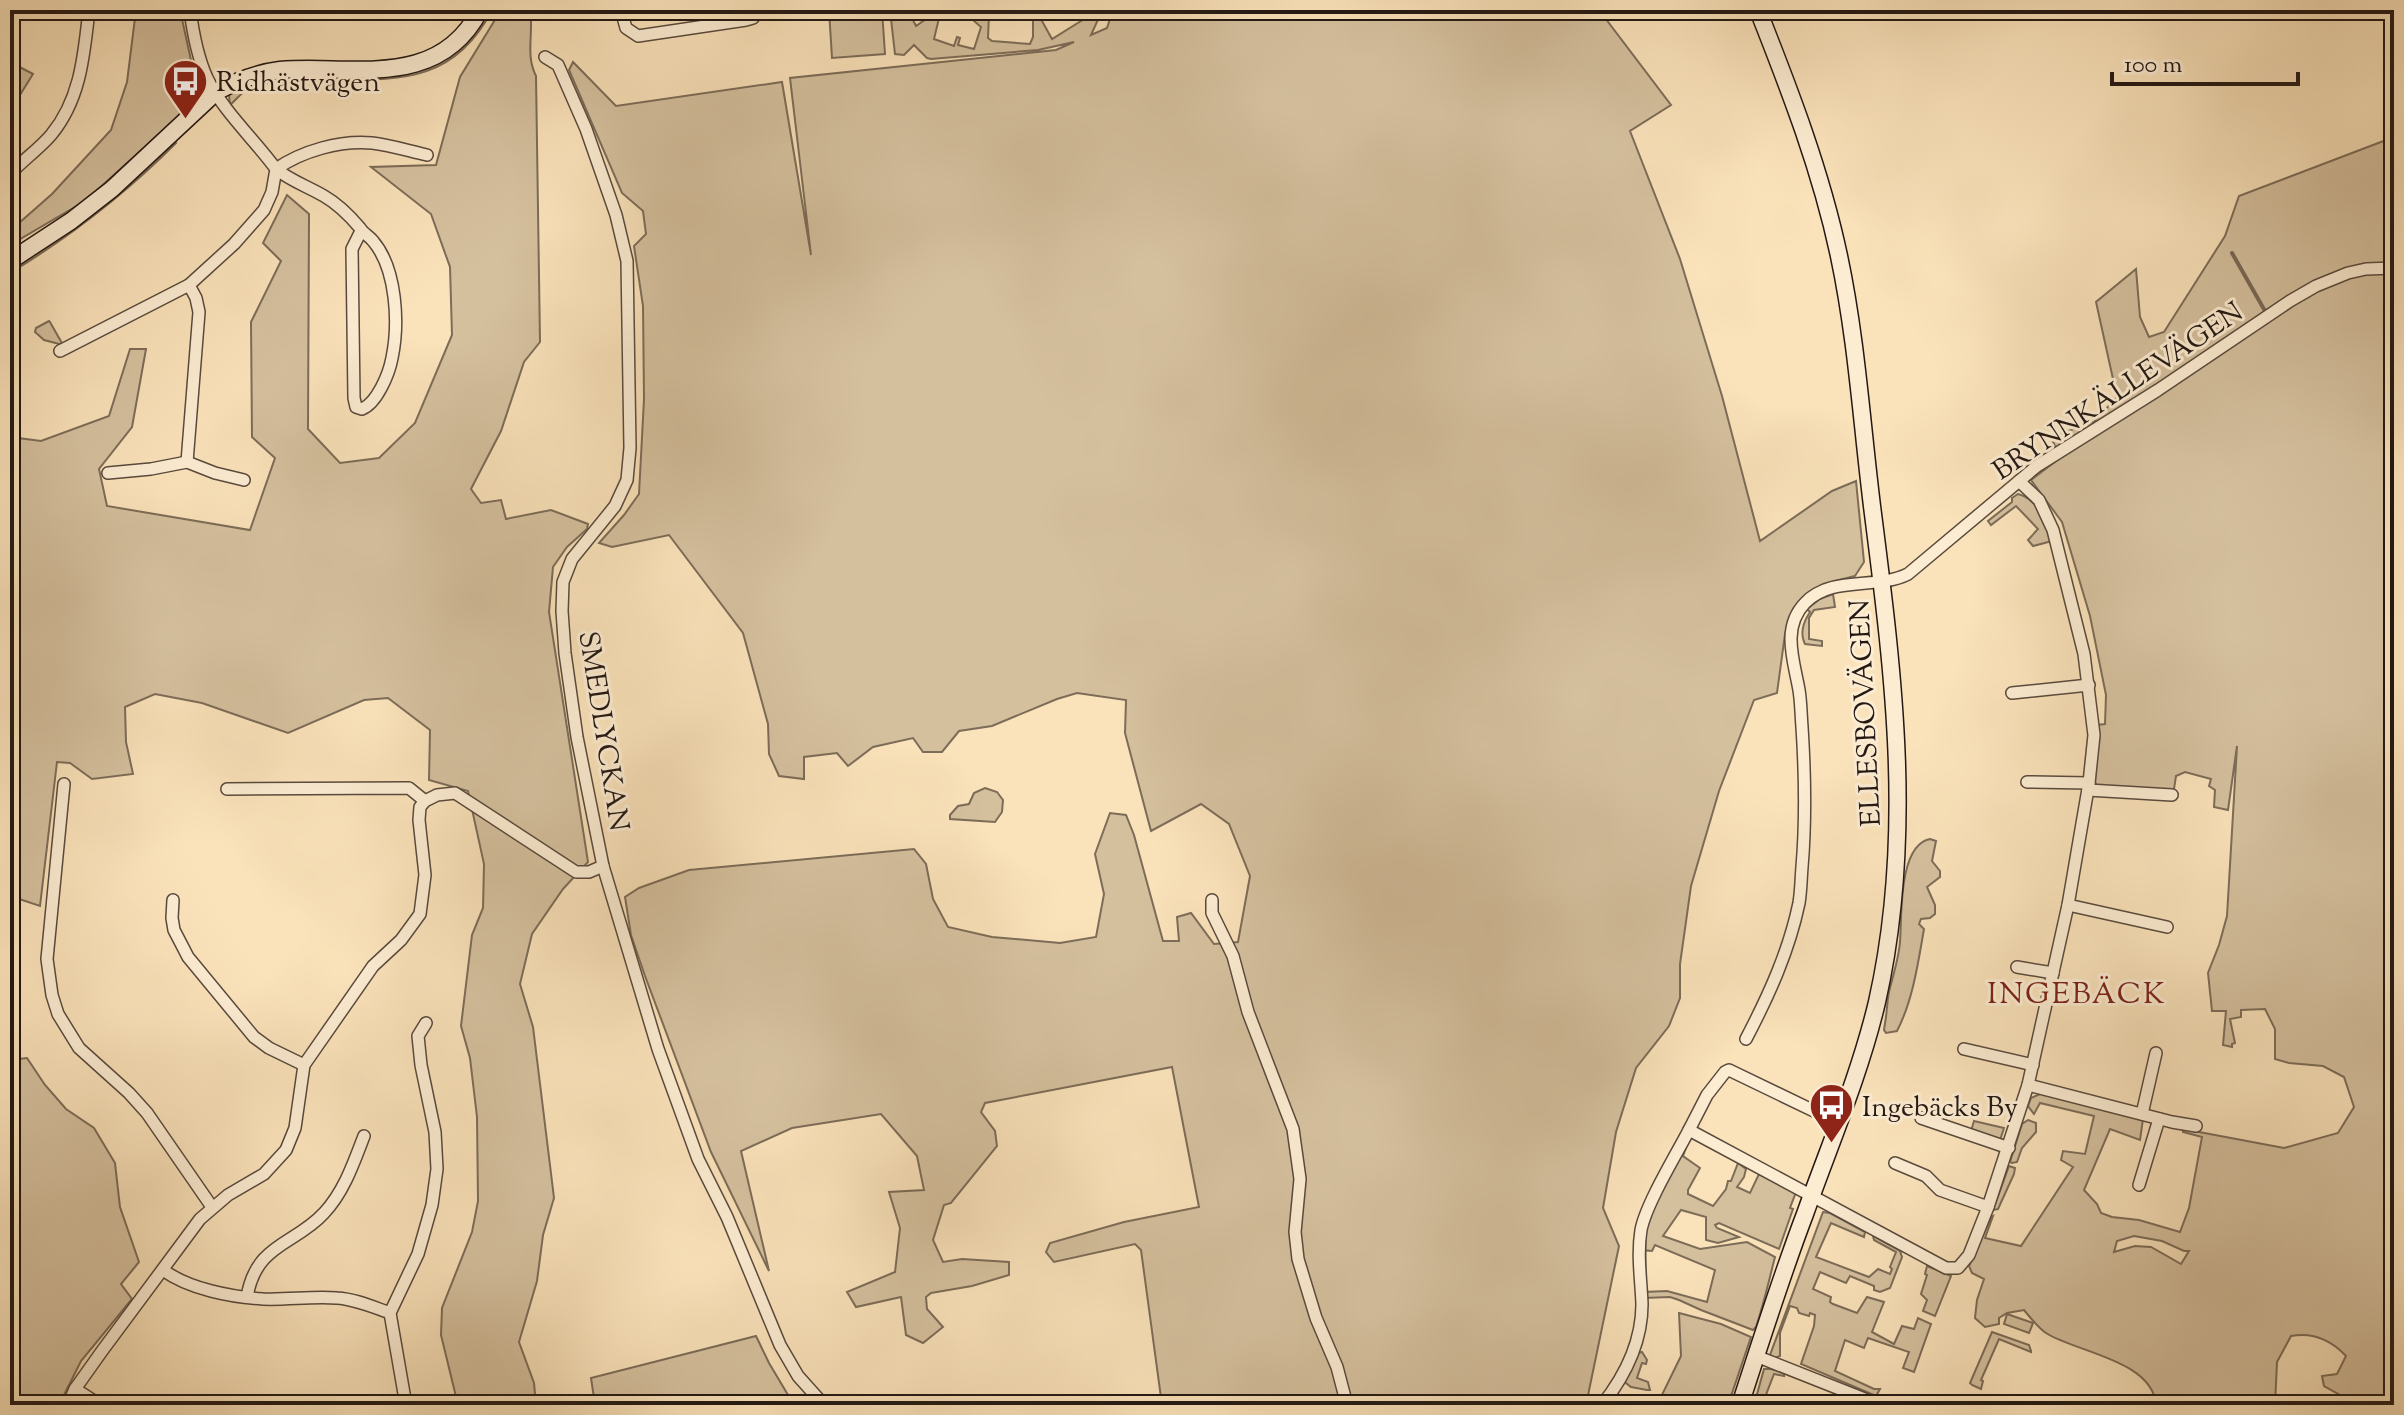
<svg xmlns="http://www.w3.org/2000/svg" width="2404" height="1415" font-family="'Sorts Mill Goudy',serif">
	<style>
		.green { fill: #d5c09e; stroke: #7c6c58; stroke-width: 2; fill-rule: evenodd }
		.lines { fill: none; stroke-linecap: round; stroke-linejoin: round }
		.stream { stroke: #786855; stroke-width: 4 }
		.street-casing { stroke: #594a3d; stroke-width: 14 }
		.secondary-casing { stroke: #231813; stroke-width: 19 }
		.street { stroke: #fcecd2; stroke-width: 11 }
		.secondary { stroke: #fcecd2; stroke-width: 16 }
		.labels { text-anchor: middle; stroke-width: 6; stroke-linejoin: round; paint-order: stroke }
		.poi-label { font-size: 28px; fill: #231813; stroke: #fcecd2; text-anchor: start }
		.street-label { font-size: 28px; fill: #231813; stroke: #fcecd2 }
		.neighbourhood-label { font-size: 30px; letter-spacing: 2px; fill: #7a1f14; stroke: #fcecd2 }
	</style>
	<rect width="100%" height="100%" fill="#fae2ba"/>
	<filter id="stains"><feTurbulence type="fractalNoise" baseFrequency=".0025" numOctaves="4"/><feColorMatrix values="0 0 0 0 .2 0 0 0 0 .09 0 0 0 0 .02 0 0 0 .5 -.17"/></filter>
	<radialGradient id="worn" r=".72"><stop offset=".6" stop-color="#630" stop-opacity="0"/><stop offset="1" stop-color="#630" stop-opacity=".3"/></radialGradient>
	<!-- green -->
	<g class="green">
		<path d="M136,10H180L196,83L178,117L85,201L10,245V231L52,194L111,130L127,82Z"/>
		<path d="M488,10H492C450,91 387,78 309,80C290,80 266,81 248,89C241,93 236,100 230,105L229,95L233,91L265,79L303,76H397C440,69 466,47 488,10Z"/>
		<path d="M501,10H530C534,32 525,55 536,76L540,342L524,362L501,431L471,489L481,503L501,500L506,519L551,510L588,524L587,529L567,547L553,567L549,612L588,862L563,889L532,934L520,984L533,1027L554,1198L543,1235L537,1281L519,1342L534,1383L536,1405H458L441,1335L442,1308L472,1232L478,1201L477,1117L470,1058L461,1026L472,935L483,908L484,864L468,791L429,780L430,730L388,698L364,700L288,733L202,703L155,694L125,707L126,742L133,774L92,779L70,763L57,762L40,906L10,896V437L41,441L109,416L130,349H146L132,427L99,469L107,506L250,530L275,458L252,437L251,322L281,261L263,243L287,195L309,214L308,429L340,463L379,458L415,423L452,335L450,267L431,214L371,167L436,165L460,77Z"/>
		<path d="M829,10H882L885,54L832,58Z"/>
		<path d="M890,10H908L916,26L939,10H951L940,14L934,39L954,46L957,37L960,38L958,45L974,49L981,27L974,21L977,10H999L1000,12L989,14L988,38L992,41L1030,44L1033,37V12L1021,10H1039L1037,12L1052,39L1089,16L1085,10H1100L1101,13L1091,35L1107,28L1113,10H1599L1671,105L1630,131L1680,259L1722,396L1760,541L1832,491L1856,481L1864,562L1855,576L1823,584L1795,608L1785,634L1777,693L1754,700L1719,791L1691,886L1680,964V998L1669,1026L1636,1068L1616,1132L1603,1208L1619,1246L1586,1405H1162L1141,1250L1135,1244L1054,1262L1046,1252L1050,1243L1124,1222L1199,1207L1172,1067L985,1103L981,1112L995,1131L997,1146L951,1203L944,1205L933,1240L943,1262L962,1259L1009,1262V1275L972,1286L931,1293L926,1297L927,1309L943,1327L923,1343L906,1335L901,1297L856,1307L847,1292L895,1272L900,1228L889,1192L924,1190L917,1156L881,1114L792,1128L741,1151L769,1271L711,1152L645,976L631,935L625,897L639,888L689,870L914,849L926,864L933,899L948,927L992,937L1060,943L1096,937L1104,894L1095,854L1110,813L1126,815L1134,835L1163,941H1179L1177,917L1191,913L1214,944L1238,942L1250,876L1229,824L1201,804L1151,831L1125,733L1126,700L1077,693L1057,699L992,726L959,731L942,752H923L913,738L873,747L848,766L837,753L804,757V779L779,776L769,754L768,724L743,633L669,535L612,547L599,543L624,515L639,494L644,399L643,306L634,246L646,234L643,211L622,193L569,70L573,62L616,106L782,82L811,255L790,78L1056,50L1074,42L1038,50L931,59L927,58L914,45L904,55L895,54Z"/>
		<path d="M10,62L33,74L10,111Z"/>
		<path d="M2394,137V1405H2347L2349,1400L2324,1386L2322,1376L2337,1374L2346,1356C2331,1340 2313,1332 2291,1336L2277,1362L2275,1405H2156C2153,1360 2075,1352 2046,1333C2038,1328 2030,1317 2024,1310L2007,1313L1999,1318V1324L1985,1327L1975,1318L1977,1300L1984,1279L1972,1273L1969,1266L1991,1217L1993,1216L1985,1238L2021,1246L2073,1167L2061,1160L2063,1151L2085,1154L2094,1116L2040,1103L2034,1114L2028,1106L2031,1098L2040,1094H2048L2143,1119L2140,1140L2110,1129L2084,1190L2097,1204L2101,1213L2112,1217L2139,1220L2180,1232L2189,1208L2202,1137L2183,1132V1129L2284,1148L2338,1133L2354,1107L2344,1077L2323,1066L2289,1063L2275,1059V1029L2265,1009L2241,1010V1017L2230,1019L2235,1043L2232,1044V1047L2223,1045L2226,1011H2212L2208,973L2219,945L2227,916L2237,746L2228,810L2214,807L2215,790L2209,786L2211,779L2185,772L2176,776L2174,789L2170,791L2097,786L2095,782L2097,725L2105,724L2106,695L2090,616L2062,522L2031,480L2060,458L2051,437L2094,422L2117,397L2096,302L2136,269L2140,317L2149,337L2164,332L2225,236L2239,196ZM2134,1236L2162,1241L2184,1251H2189L2181,1264L2151,1247L2135,1246L2114,1252L2117,1241Z"/>
		<path d="M171,138L176,143C125,194 71,236 10,273V268Z"/>
		<path d="M49,321L50,322L63,345L44,340L35,332L36,328Z"/>
		<path d="M2018,494C2039,499 2044,523 2052,541L2033,546L2028,540L2038,529L2016,506L1991,525L1988,521L2012,502V498Z"/>
		<path d="M1833,594L1835,607L1814,610L1809,618V639L1822,641V646L1805,644C1799,632 1804,621 1810,612L1807,609L1820,599Z"/>
		<path d="M985,788L997,792L1003,800L1002,812L995,822L950,819V815L958,806L969,804L974,793Z"/>
		<path d="M1930,839L1936,841L1932,861L1940,871V877L1927,887L1935,905V914L1930,918L1921,919L1919,924L1924,929C1918,963 1913,1000 1897,1031L1886,1033L1884,1030L1885,1023C1887,1013 1887,1002 1889,992C1893,975 1899,958 1900,942C1902,917 1898,845 1930,839Z"/>
		<path d="M27,1058L45,1085L66,1109L94,1128L115,1163L120,1207L139,1262L121,1284L132,1299L81,1361L59,1405H10V1060Z"/>
		<path d="M2028,1120L2036,1123V1132L2022,1148L2017,1162L2012,1163L2010,1162L2022,1124Z"/>
		<path d="M1974,1121L2004,1128L2000,1140L1971,1131Z"/>
		<path d="M1687,1145L1683,1156L1700,1168L1688,1190V1194L1713,1206L1726,1189L1728,1181H1731L1738,1163L1746,1169L1744,1177L1737,1187L1750,1193L1759,1174L1796,1192L1790,1208L1793,1209L1779,1249L1719,1223L1715,1225L1717,1228L1739,1237L1718,1243L1706,1240V1217L1681,1210L1663,1236L1700,1249L1747,1242L1775,1257C1769,1280 1764,1303 1756,1327L1753,1330L1701,1310L1679,1300L1670,1297L1644,1298V1292L1667,1291L1707,1302L1715,1270L1655,1245L1652,1251L1641,1250C1648,1212 1668,1178 1687,1145Z"/>
		<path d="M2009,1166L2015,1168L2014,1174L1998,1209L1993,1210Z"/>
		<path d="M1823,1212L1830,1213L1865,1232L1864,1237L1831,1223L1816,1257L1869,1277L1878,1269L1890,1274L1892,1269L1890,1267L1896,1252L1874,1240L1873,1236L1900,1251L1902,1257L1890,1288L1880,1292L1874,1290V1286L1850,1276L1846,1283L1820,1272L1813,1289L1831,1297L1830,1302L1833,1304L1857,1313L1867,1297L1884,1302L1872,1332L1894,1344L1902,1326L1914,1329L1918,1318L1931,1324L1914,1372L1903,1368L1909,1352L1868,1338L1864,1348L1845,1340L1835,1371L1874,1389H1880L1876,1396L1801,1364L1814,1326L1815,1315L1810,1313L1809,1316L1799,1313L1797,1308L1790,1306L1780,1333V1356L1774,1358L1770,1355Z"/>
		<path d="M1927,1266L1951,1276L1935,1316L1923,1311L1927,1300L1921,1294L1927,1275L1925,1274Z"/>
		<path d="M1679,1313L1721,1324L1751,1337L1728,1405L1653,1404L1651,1398L1660,1399L1681,1356Z"/>
		<path d="M2007,1314L2033,1323L2029,1333L2004,1324Z"/>
		<path d="M1992,1332L2029,1345L2031,1351V1352L1999,1339L1981,1380L1983,1381L1981,1389L1972,1385L1970,1383Z"/>
		<path d="M756,1336L769,1363L794,1405H595L591,1378Z"/>
		<path d="M1642,1352L1647,1360L1646,1364L1642,1363L1637,1378L1648,1382L1650,1390H1647L1631,1387L1622,1380L1635,1354Z"/>
		<path d="M1764,1369H1771L1784,1373V1376L1774,1374L1762,1405H1754Z"/>
	</g>
	<g class="lines">
		<!-- stream -->
		<path class="stream" d="M2232,253L2265,311"/>
		<defs>
			<g id="street">
				<path d="M621,10L626,28L638,36L746,20L753,18L759,10"/>
				<path d="M545,57L558,65L586,129L616,215L627,261L630,448L627,480L615,506L572,559L563,582L562,611L565,653L577,737L603,866L658,1049L698,1159L727,1217L780,1345L798,1376L824,1405"/>
				<path d="M10,174C23,160 39,149 51,135C81,99 84,54 89,10"/>
				<path d="M361,231L352,249L354,398L356,407L362,409C377,403 389,374 392,358C399,324 397,269 373,241C369,236 363,233 360,228C349,215 338,204 324,196C307,186 291,181 276,169C302,151 340,140 372,143C390,145 409,151 427,155"/>
				<path d="M60,351L189,285L234,244L264,210L272,192L276,169C254,139 223,111 207,78C197,56 193,33 190,10"/>
				<path d="M187,462L199,312L196,298L189,285"/>
				<path d="M108,473L151,469L187,462L215,473L244,480"/>
				<path d="M2012,693L2089,685"/>
				<path d="M2027,782L2089,783"/>
				<path d="M64,784L47,959L52,995L58,1014L79,1048L129,1093L147,1113L212,1207"/>
				<path d="M227,789L409,788L425,801"/>
				<path d="M2088,790L2172,795"/>
				<path d="M173,900L172,918L174,930L188,957L254,1037L269,1048L304,1065"/>
				<path d="M1212,900V913L1233,956L1248,1012L1293,1129L1300,1179L1295,1232L1298,1259L1316,1318L1337,1367L1347,1405"/>
				<path d="M2068,905L2167,927"/>
				<path d="M2017,967L2053,973"/>
				<path d="M1746,1039C1769,995 1789,951 1799,903C1801,891 1801,879 1802,867C1806,820 1805,773 1802,727C1801,715 1801,702 1799,690C1794,661 1781,628 1805,603C1831,575 1877,590 1908,574L2037,466L2158,390L2290,301L2316,286L2348,273L2366,269L2394,268"/>
				<path d="M1964,1049L2033,1065"/>
				<path d="M2028,1085L2172,1122L2196,1126"/>
				<path d="M2142,1114L2156,1053"/>
				<path d="M1921,1118L2009,1148"/>
				<path d="M1689,1130L1707,1095L1725,1072L1729,1070L1839,1123"/>
				<path d="M1895,1163L1926,1176L1940,1190L1988,1207"/>
				<path d="M2139,1185L2159,1119"/>
				<path d="M163,1270C189,1289 231,1297 263,1299C288,1300 312,1296 337,1298C355,1299 373,1307 390,1313"/>
				<path d="M247,1297C256,1243 295,1245 324,1213C344,1192 354,1162 364,1136"/>
				<path d="M1756,1356L1880,1405"/>
				<path d="M75,1389L100,1405"/>
				<path d="M68,1405L75,1389L102,1351L200,1219L228,1195L264,1174L286,1150L295,1128L304,1065L373,966L401,940L420,914L425,875L419,820L420,807L425,801L437,795L455,793L576,872H589L603,866"/>
				<path d="M406,1405L390,1313L418,1254L432,1205L437,1169L435,1132L421,1065L418,1036L426,1023"/>
				<path d="M1602,1405C1625,1376 1642,1341 1642,1304C1641,1279 1637,1255 1641,1230C1646,1204 1676,1155 1689,1130L1946,1268H1958L1969,1255L1988,1207L2028,1085L2068,905L2089,783L2094,735L2084,654L2053,530L2039,500L2019,481"/>
			</g>
			<g id="secondary">
				<path d="M10,261L71,221L112,189L216,92C236,81 256,73 280,70C352,64 438,91 480,10"/>
				<path d="M1740,1405C1761,1341 1781,1277 1805,1214C1830,1144 1860,1074 1877,1002C1914,838 1894,678 1873,514C1862,428 1857,341 1839,256C1821,171 1790,91 1758,10"/>
			</g>
		</defs>
		<!-- street casing -->
		<use href="#street" class="street-casing"/>
		<!-- secondary casing -->
		<use href="#secondary" class="secondary-casing"/>
		<!-- street -->
		<use href="#street" class="street"/>
		<!-- secondary -->
		<use href="#secondary" class="secondary"/>
	</g>
	<!-- icons -->
	<defs>
		<symbol id="bus-pin" viewBox="-11 -11 22 30"><path d="M0 17L-7.5 6A9.5 9.5 0 1 1 7.5 6Z" fill="#8f2418" stroke="#fcecd2"/><path d="M-5-6H5V4H4V6H2V4H-2V6H-4V4H-5ZM-3.5-4V0h7V-4ZM-3.5 1.2v1.5H-2V1.2ZM2 1.2v1.5H3.5V1.2Z" fill="#fff"/></symbol>
	</defs>
	<g fill-rule="evenodd">
		<use href="#bus-pin" x="160" y="56" width="51" height="69"/>
		<use href="#bus-pin" x="1806" y="1080" width="51" height="69"/>
	</g>
	<g class="labels">
		<!-- poi labels -->
		<g class="poi-label">
			<text x="216" y="91">Ridhästvägen</text>
			<text x="1862" y="1116">Ingebäcks By</text>
		</g>
		<!-- street labels -->
		<g class="street-label">
			<text transform="translate(2117 390) rotate(-34)" y="10">BRYNNKÄLLEVÄGEN</text>
			<text transform="translate(1864 713) rotate(-93)" y="10">ELLESBOVÄGEN</text>
			<text transform="translate(605 731) rotate(81)" y="10">SMEDLYCKAN</text>
		</g>
		<!-- neighbourhood labels -->
		<g class="neighbourhood-label">
			<text x="2077" y="1003">INGEBÄCK</text>
		</g>
	</g>
	<!-- margin -->
	<rect width="2404" height="1415" fill="none" stroke="#fae2ba" stroke-width="40"/>
	<rect x="12" y="12" width="2380" height="1391" fill="none" stroke="#231813" stroke-width="4"/>
	<rect x="20" y="20" width="2364" height="1375" fill="none" stroke="#231813" stroke-width="2"/>
	<!-- scale -->
	<path d="M2112 72v12h186v-12" fill="none" stroke="#231813" stroke-width="4"/>
	<text x="2124" y="72" font-size="24" fill="#231813" stroke="#fcecd2" stroke-width="6" paint-order="stroke">100 m</text>
	<rect width="100%" height="100%" filter="url(#stains)"/>
	<rect width="100%" height="100%" fill="url(#worn)"/>
</svg>
